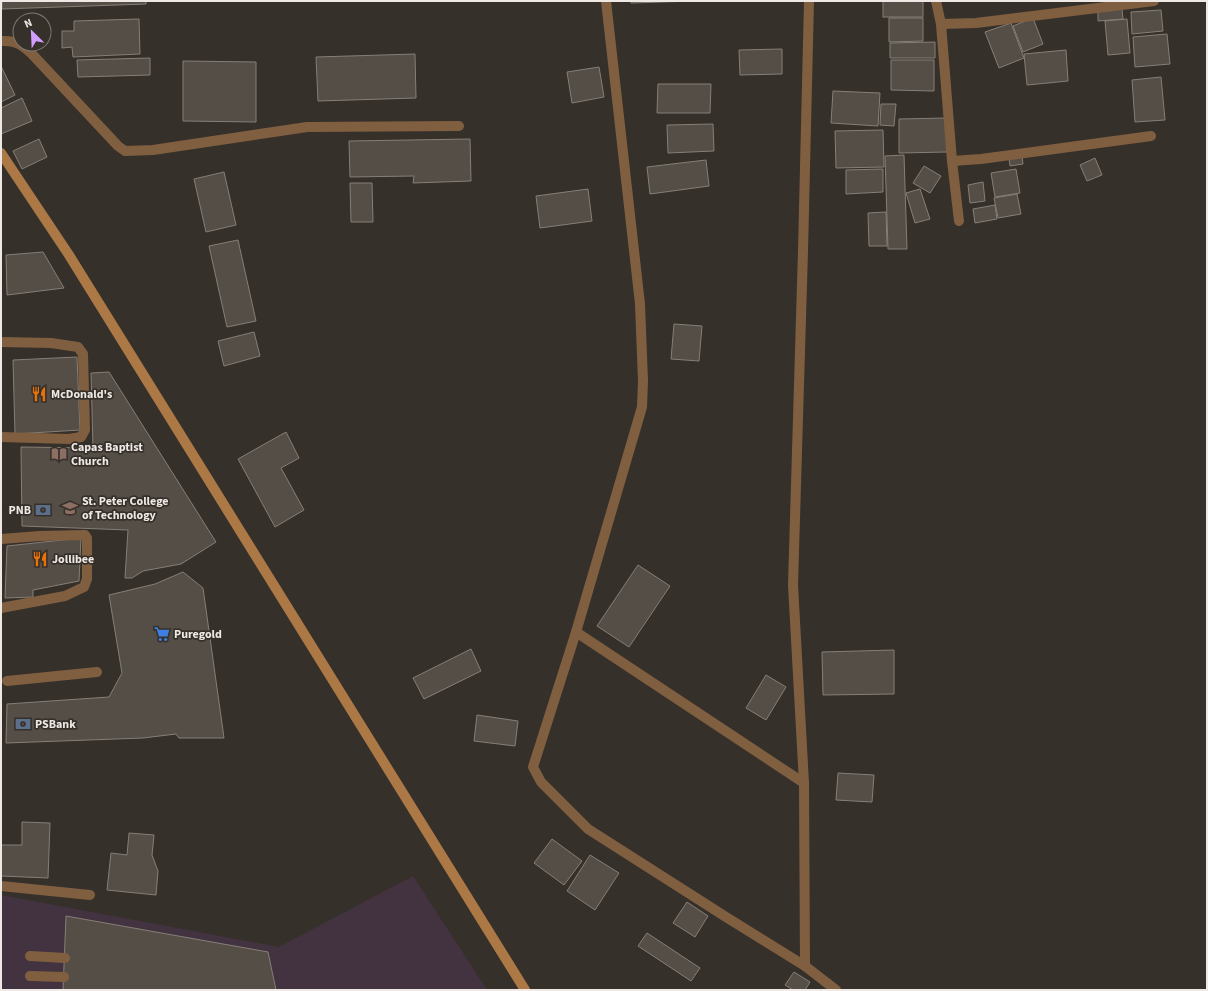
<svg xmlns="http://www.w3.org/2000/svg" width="1208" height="991" font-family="'Source Sans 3',sans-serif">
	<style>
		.commercial { fill: #433340 }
		.building { fill: #554e47; stroke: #867f77 }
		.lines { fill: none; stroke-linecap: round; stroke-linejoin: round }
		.lane { stroke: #805f41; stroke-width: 10 }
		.street { stroke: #805f41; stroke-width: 10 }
		.secondary { stroke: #ab7846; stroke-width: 10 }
		.labels { text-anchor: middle; stroke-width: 3.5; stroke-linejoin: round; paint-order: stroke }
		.poi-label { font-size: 12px; font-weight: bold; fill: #eee9e5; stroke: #36302a; text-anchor: start }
	</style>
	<rect width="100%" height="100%" fill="#36302a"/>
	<!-- commercial -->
	<path class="commercial" d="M413,876L487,990H1V895L279,947Z"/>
	<!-- building -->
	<g class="building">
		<path d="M2,1H146V4L2,9Z"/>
		<path d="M631,1H694L631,3Z"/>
		<rect x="883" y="1" width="40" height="16"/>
		<path d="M1122,9L1123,19L1098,21V11Z"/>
		<path d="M1161,10L1163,31L1132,34L1131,12Z"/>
		<path d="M889,18H923V41L889,42Z"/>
		<path d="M1033,18L1043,44L1023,52L1013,26Z"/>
		<path d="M139,19L140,54L73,57L72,47L62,48V31H74V21Z"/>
		<path d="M1127,19L1130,53L1108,55L1105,21Z"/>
		<path d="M17,20L20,21V40H15Z"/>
		<path d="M1011,23L1024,58L999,68L985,32Z"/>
		<path d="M1167,34L1170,64L1135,67L1133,37Z"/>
		<path d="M935,42V58H890V43Z"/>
		<path d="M782,49V74L740,75L739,50Z"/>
		<path d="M1066,50L1068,81L1027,85L1024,54Z"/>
		<path d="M415,54L416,98L318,101L316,57Z"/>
		<path d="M150,58V75L78,77L77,60Z"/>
		<path d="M891,60H934V91L891,90Z"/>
		<path d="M183,61L256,62V122L183,121Z"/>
		<path d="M1,66L15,95L1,102Z"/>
		<path d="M599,67L604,97L572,103L567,72Z"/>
		<path d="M1161,77L1165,120L1135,122L1132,80Z"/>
		<path d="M658,84H711L710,113H657Z"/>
		<path d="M833,91L880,93L878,126L831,123Z"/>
		<path d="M22,98L32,121L1,134V108Z"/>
		<path d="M881,104H896L894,126L880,125Z"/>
		<path d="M947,118V152L899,153V119Z"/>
		<path d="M713,124L714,151L668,153L667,125Z"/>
		<path d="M883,130L884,167L836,168L835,131Z"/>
		<path d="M39,139L47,157L22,169L13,151Z"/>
		<path d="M470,139L471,181L413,183L414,176L350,177L349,141Z"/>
		<path d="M904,155L907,249H888L885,156Z"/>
		<path d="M1022,156L1023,164L1010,166L1009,158Z"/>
		<path d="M1095,158L1102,175L1087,181L1080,165Z"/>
		<path d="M706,160L709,186L650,194L647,167Z"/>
		<path d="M924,166L941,176L930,193L913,183Z"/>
		<path d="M883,169V192L846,194V170Z"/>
		<path d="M1016,169L1020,193L995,197L991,173Z"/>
		<path d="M224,172L236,225L206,232L194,179Z"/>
		<path d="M983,182L985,201L970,203L968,185Z"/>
		<path d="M350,183H372L373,222H351Z"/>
		<path d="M588,189L592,221L540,228L536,196Z"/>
		<path d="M920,189L930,219L915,223L906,193Z"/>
		<path d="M1017,194L1021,214L998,218L994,198Z"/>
		<path d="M995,205L997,219L975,223L973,209Z"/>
		<path d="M886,212L887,246H869L868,213Z"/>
		<path d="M238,240L256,321L227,327L209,246Z"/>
		<path d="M43,252L64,288L7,295L6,255Z"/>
		<path d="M674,324L702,326L699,361L671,359Z"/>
		<path d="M254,332L260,356L224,366L218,341Z"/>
		<path d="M77,357L80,430L15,434L13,360Z"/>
		<path d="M109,372L216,542L181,564L143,571L132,578H125L128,530L22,526L21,447L93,448L91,373Z"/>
		<path d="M286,432L299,458L281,468L304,510L275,527L238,459Z"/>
		<path d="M81,538L79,581L33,590V597L5,598L7,546Z"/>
		<path d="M638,565L670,586L629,647L597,626Z"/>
		<path d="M183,572L203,588L224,738H179L176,734L143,738L6,743L7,704L109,697L122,673L109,595L155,584Z"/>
		<path d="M471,649L481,671L424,699L413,678Z"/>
		<path d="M894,650V694L823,695L822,652Z"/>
		<path d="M766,675L786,687L766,720L746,708Z"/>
		<path d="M477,715L518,721L515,746L474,741Z"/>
		<path d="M838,773L874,775L872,802L836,800Z"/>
		<path d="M22,822L50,823L48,878L1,876V845H22Z"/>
		<path d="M129,833L154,835L152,855L158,871L156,895L107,890L111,853L127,855Z"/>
		<path d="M552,839L582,861L564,885L534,863Z"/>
		<path d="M590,855L619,873L595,910L567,891Z"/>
		<path d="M687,902L708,916L695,937L673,923Z"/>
		<path d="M66,916L268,952L276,990H63Z"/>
		<path d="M647,933L700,968L691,981L638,946Z"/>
		<path d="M794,972L810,982L805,990H793L785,985Z"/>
	</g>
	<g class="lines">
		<!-- lane -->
		<g class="lane">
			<path d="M1,342L51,343L78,347L83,354L85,430L81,437L69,439L1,437"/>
			<path d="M1,539L40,536L85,535L87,538V579L84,587L65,596L1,608"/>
			<path d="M7,681L97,672"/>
			<path d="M1,886L90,895"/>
			<path d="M30,956L65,958"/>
			<path d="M30,976L64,977"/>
		</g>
		<!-- street -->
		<g class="street">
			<path d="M606,1L640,304L643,381L642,407L576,632L533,767L541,782L588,829L726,917L805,966L836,990"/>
			<path d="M936,1L941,24L952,161L959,221"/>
			<path d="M941,24L976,23L1154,1"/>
			<path d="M1,41C16,40 22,45 32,54L118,146L125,151L153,150L307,127L459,126"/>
			<path d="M952,161L981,159L1151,136"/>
			<path d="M576,632L804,783"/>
			<path d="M805,966L804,783L793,585L803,251L809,1"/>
		</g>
		<!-- secondary -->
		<path class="secondary" d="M1,153L69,255L525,990"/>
	</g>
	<!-- icons -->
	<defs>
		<symbol id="restaurant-bare" viewBox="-9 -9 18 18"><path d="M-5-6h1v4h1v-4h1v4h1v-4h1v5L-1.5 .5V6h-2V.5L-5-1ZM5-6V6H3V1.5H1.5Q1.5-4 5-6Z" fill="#e8710a" stroke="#36302a" stroke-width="2.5" paint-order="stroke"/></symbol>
		<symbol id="library-bare" viewBox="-9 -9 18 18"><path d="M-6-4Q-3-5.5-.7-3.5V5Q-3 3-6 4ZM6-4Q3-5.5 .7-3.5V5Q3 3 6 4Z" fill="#8d6e63" stroke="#36302a" stroke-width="2.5" paint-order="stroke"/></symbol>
		<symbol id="university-bare" viewBox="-9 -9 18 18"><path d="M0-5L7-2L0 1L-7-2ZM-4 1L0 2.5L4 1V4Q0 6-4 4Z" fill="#8d6e63" stroke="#36302a" stroke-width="2.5" paint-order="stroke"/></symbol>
		<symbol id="bank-bare" viewBox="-9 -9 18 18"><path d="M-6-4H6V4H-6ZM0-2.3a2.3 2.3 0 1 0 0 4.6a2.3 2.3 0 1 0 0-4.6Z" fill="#5c6f8a" stroke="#36302a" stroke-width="2.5" paint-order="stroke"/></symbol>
		<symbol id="supermarket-bare" viewBox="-9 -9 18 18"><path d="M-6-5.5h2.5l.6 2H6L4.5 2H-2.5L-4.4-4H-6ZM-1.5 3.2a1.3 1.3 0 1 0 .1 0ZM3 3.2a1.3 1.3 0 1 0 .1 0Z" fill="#3f7fe0" stroke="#36302a" stroke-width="2.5" paint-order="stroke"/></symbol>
	</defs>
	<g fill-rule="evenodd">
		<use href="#restaurant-bare" x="28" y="383" width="22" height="22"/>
		<use href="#library-bare" x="48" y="443" width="22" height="22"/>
		<use href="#university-bare" x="59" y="497" width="22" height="22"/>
		<use href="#bank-bare" x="32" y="499" width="22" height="22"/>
		<use href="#restaurant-bare" x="29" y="548" width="22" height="22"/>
		<use href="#supermarket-bare" x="151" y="623" width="22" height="22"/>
		<use href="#bank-bare" x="12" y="713" width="22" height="22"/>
	</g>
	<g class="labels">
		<!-- poi labels -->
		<g class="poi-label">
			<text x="51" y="398">McDonald's</text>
			<text x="71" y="451">Capas Baptist<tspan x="71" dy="14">Church</tspan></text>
			<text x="82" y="505">St. Peter College<tspan x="82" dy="14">of Technology</tspan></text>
			<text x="31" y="514" text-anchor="end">PNB</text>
			<text x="52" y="563">Jollibee</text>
			<text x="174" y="638">Puregold</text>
			<text x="35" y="728">PSBank</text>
		</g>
	</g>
	<!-- border -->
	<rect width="1208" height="991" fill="none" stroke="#eee9e5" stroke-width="4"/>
	<!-- north arrow -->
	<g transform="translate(32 32) rotate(336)"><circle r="19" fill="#36302a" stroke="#807a75"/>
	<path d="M0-3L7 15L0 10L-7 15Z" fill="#d19dfe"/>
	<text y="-6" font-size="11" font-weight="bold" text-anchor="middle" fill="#eee9e5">N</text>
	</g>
</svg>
